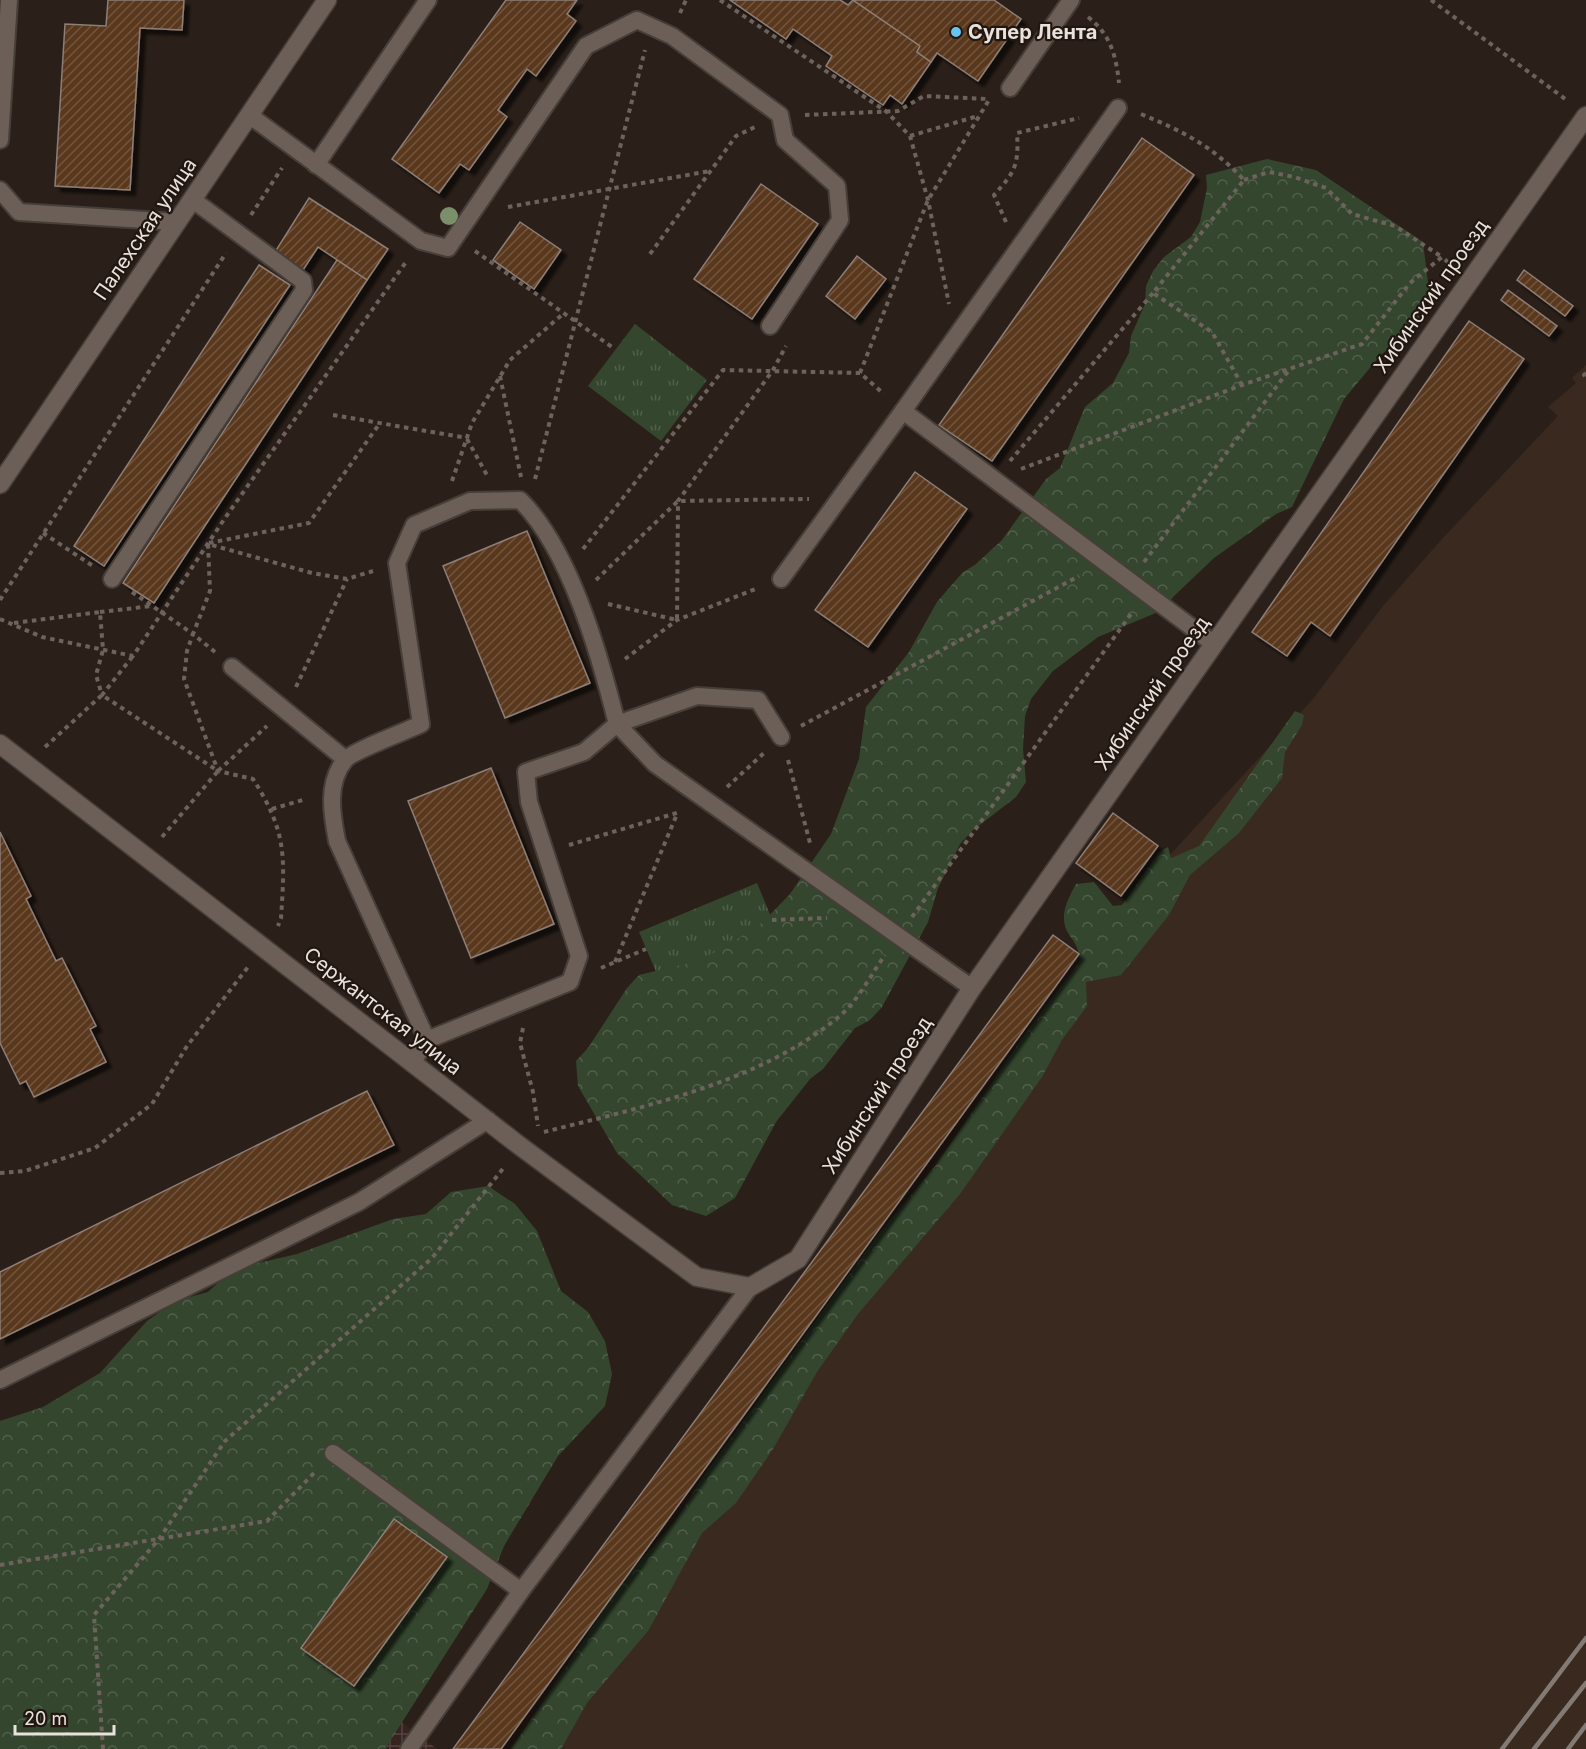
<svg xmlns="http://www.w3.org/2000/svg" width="1586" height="1749" font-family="Inter,sans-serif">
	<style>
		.built { fill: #39291e }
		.industrial { fill: url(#industrial-grid) }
		.grass { fill: url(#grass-tufts) }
		.forest { fill: url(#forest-crowns); fill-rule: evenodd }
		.building { fill: url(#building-hatch); stroke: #8d7f77; stroke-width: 1.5; filter: url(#shadow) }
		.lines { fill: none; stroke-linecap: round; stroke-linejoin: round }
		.lane-casing { stroke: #463e38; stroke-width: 20 }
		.street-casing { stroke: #463e38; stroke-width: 21 }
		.path { stroke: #6d635c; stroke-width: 4; stroke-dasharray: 4.5 4.5; stroke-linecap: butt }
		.lane { stroke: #6c5f57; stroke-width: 16 }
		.street { stroke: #6c5f57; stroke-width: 18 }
		.rail { stroke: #847a74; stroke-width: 4.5 }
		.tree { fill: #7b8f6b }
		.poi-dot { fill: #68c4f0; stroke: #211710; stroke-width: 2 }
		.labels { text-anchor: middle; stroke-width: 4.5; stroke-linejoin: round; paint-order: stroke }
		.poi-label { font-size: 20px; font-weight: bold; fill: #e9e1dc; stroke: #211710; text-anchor: start }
		.street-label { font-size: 20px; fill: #e9e1dc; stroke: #211710 }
	</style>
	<defs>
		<pattern id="industrial-grid" width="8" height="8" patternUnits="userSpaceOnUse" patternTransform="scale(1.5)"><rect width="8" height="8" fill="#372420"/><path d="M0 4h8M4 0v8" fill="none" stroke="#544440"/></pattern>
		<pattern id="grass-tufts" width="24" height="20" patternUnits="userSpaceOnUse" patternTransform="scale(1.5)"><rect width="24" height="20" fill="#34462e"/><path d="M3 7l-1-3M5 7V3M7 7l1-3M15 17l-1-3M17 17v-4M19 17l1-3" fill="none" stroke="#51604c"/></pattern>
		<pattern id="forest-crowns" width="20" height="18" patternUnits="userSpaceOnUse" patternTransform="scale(1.5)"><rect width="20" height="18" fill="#34462e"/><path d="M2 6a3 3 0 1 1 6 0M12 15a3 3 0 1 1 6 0" fill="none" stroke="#51604c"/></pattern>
		<pattern id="building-hatch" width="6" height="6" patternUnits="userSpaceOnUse" patternTransform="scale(1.5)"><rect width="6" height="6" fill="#5a371f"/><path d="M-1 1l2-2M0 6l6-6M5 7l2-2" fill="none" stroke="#72543f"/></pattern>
		<filter id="shadow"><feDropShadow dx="5.5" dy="5.5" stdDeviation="1.5" flood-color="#0009"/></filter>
	</defs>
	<rect width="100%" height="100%" fill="#2b2019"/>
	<!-- built -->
	<path class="built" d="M1586,365V1749H501L1079,954L1313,699L1383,606L1442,539L1558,416L1548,407L1576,383L1572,378Z"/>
	<!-- industrial -->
	<path class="industrial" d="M395,1717L437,1749H372Z"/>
	<!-- grass -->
	<g class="grass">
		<path d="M635,324L707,380L661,441L588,386Z"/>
		<path d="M757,883L783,946L666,995L639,932Z"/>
	</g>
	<!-- forest -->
	<g class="forest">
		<path d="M1267,159L1316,170L1423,242L1429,291L1418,321L1379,357L1344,399L1292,507L1276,514L1214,558L1174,596L1163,610L1098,637L1053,671L1031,699L1025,716L1023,749L1026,782L1016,797L972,831L960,844L938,888L928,922L882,1007L870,1020L855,1028L823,1069L810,1079L776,1122L735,1198L706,1216L672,1205L617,1153L578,1086L576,1061L588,1048L627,988L639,975L689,963L721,950L763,922L790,894L831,834L859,759L866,707L909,652L937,602L962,573L976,564L1002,540L1046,479L1060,468L1085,407L1113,383L1129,353L1131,336L1145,304L1146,286L1153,271L1164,257L1191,237L1200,222L1207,188L1206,175Z"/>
		<path d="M1295,711L1304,715L1302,725L1285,752L1282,778L1239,833L1190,875L1169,915L1121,975L1086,982L1087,1006L1062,1040L1042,1077L960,1194L858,1314L817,1372L773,1449L736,1503L702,1533L648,1631L587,1703L561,1749H511L623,1581L675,1521L700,1481L876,1237L936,1165L1024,1035L1080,961C1078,940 1069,939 1065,926C1061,911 1069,897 1076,884L1094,882L1113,906L1122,905L1159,852L1168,847L1171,858L1199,846Z"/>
		<path d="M488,1186L515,1204L537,1231L561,1291L588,1312L605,1341L612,1374L605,1406L558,1456L504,1546L487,1589L385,1749H0V1421L43,1407L100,1373L147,1321L175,1301L208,1292L233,1269L297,1254L393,1219L426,1214L451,1192ZM394,1519L446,1557L302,1648Z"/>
	</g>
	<!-- building -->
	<g class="building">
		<path d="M108,0H184L182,30L140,28L130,190L55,186L65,24L106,26Z"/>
		<path d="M506,0H577L567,14L576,21L536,76L527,69L498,110L507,117L469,170L460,164L439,193L392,159Z"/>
		<path d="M730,0H840L848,5L853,0L920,46L917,52L931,62L902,104L890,95L883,105L826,66L832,56L793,29L786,39Z"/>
		<path d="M853,0H994L1021,19L978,81L937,53L931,62L917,52L920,46Z"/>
		<path d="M1142,138L1194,175L992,461L939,425Z"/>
		<path d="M761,184L818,224L752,319L694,279Z"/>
		<path d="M309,198L388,249L367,280L318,247L303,270L275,252Z"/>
		<path d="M520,222L561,250L534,289L493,260Z"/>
		<path d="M857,256L886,279L855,319L826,296Z"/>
		<path d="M337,260L367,280L154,603L123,583Z"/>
		<path d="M259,265L290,285L104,566L74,546Z"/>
		<path d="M1524,270L1573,306L1565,316L1517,280Z"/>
		<path d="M1508,290L1557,326L1549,336L1501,300Z"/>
		<path d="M1469,321L1524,359L1330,636L1311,622L1287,656L1252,632Z"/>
		<path d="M915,472L967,509L868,647L815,610Z"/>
		<path d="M527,531L590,683L505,718L443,566Z"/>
		<path d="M491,768L554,924L471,958L408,801Z"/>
		<path d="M1113,813L1158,846L1121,896L1076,863Z"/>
		<path d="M0,832L31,896L26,899L56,961L62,958L96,1026L90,1029L106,1062L34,1097L26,1081L20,1084L0,1043Z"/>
		<path d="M1053,935L1079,954L501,1749H453Z"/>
		<path d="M367,1091L394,1145L0,1339V1272Z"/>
		<path d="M394,1519L447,1557L354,1686L301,1648Z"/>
	</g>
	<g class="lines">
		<defs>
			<g id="lane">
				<path d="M1010,88L1071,0"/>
				<path d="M1118,108L903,411L1214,644"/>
				<path d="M249,115L421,241L448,248L586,46L637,20L672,36L780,115L785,140L837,186L840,220L770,326"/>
				<path d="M0,140L9,0"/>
				<path d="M316,165L428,0"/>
				<path d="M0,190L19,212L177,222"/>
				<path d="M112,579L304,290L303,281L193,200"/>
				<path d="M781,579L903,411"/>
				<path d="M232,667L345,759"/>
				<path d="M781,737L758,700L697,696L617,724L655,764L972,988"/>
				<path d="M412,1063L427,1040L337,841C332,815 326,783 345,760C352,751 407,731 421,724L397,563L414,525L470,501L520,500C570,549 600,656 617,724L584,752L526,772L529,802L579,956L570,982L427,1040"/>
				<path d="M0,1380L359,1202L488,1120"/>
				<path d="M333,1453L521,1591"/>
				<path d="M409,1749L521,1591L750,1287"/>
			</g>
			<g id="street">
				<path d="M0,484L327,0"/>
				<path d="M0,744L520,1146L697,1277L750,1287L798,1259L972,988L1586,116"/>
			</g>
		</defs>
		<!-- lane casing -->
		<use href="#lane" class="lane-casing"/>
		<!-- street casing -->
		<use href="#street" class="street-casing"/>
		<!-- path -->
		<g class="path">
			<path d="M720,0L887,112L910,136L928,200L949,304"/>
			<path d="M1431,0L1568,101"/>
			<path d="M680,13L686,0"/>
			<path d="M1088,17C1111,35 1116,56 1119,83"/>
			<path d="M1141,114C1184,132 1211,145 1244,180L1153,293L1212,332L1242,385"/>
			<path d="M805,115L898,111L924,96L988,99"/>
			<path d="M910,136L978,116"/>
			<path d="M1244,180L1269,172L1294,177L1326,188L1352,214L1395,226L1442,257"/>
			<path d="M508,207L710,171"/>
			<path d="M251,215L282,168"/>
			<path d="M1006,222L994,195C1015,172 1019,165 1017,133L1079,118"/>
			<path d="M475,251L612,347"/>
			<path d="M650,254L736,136L755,127"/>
			<path d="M860,373L928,200L989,100"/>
			<path d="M1586,373L1584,375L1586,378"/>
			<path d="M500,376L521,477"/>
			<path d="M333,415L467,438"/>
			<path d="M467,439L488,477"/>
			<path d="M1010,461L1153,293"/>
			<path d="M1021,469L1242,385L1362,344L1410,283L1442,257L1451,265"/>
			<path d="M535,479L645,50"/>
			<path d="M452,481L472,423L510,360L564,313"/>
			<path d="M43,533L93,566"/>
			<path d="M209,543L309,523L380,423"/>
			<path d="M583,549L723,370L860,373L884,394"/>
			<path d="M1144,562L1289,370"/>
			<path d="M596,580L678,501L809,499"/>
			<path d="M132,592L193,634L187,651L184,679L218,771L253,779C287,832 285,857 281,918L278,926"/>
			<path d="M0,600L226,253"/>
			<path d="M608,604L677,620L678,501L773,370L786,346"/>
			<path d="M100,612L152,606"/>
			<path d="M0,619L42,637L133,656L225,518L406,262"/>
			<path d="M14,623L100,612L103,650L96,675L102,695L133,656"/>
			<path d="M215,652L193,634L210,591L208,544L312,573L347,579L373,571"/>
			<path d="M625,659L677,620L758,588"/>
			<path d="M296,687L347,579"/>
			<path d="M801,726L1079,576"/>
			<path d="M45,747L102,695L218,771L267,726"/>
			<path d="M788,760L810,843"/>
			<path d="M727,787L764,753"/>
			<path d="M272,809L306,799"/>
			<path d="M162,837L218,771"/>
			<path d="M569,845L680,812"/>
			<path d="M912,917L1131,614"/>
			<path d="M772,920L827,918"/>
			<path d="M615,962L677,814"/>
			<path d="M601,968L646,949"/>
			<path d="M523,1028L520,1043L533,1092L538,1126"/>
			<path d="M544,1132C643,1107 763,1082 842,1014C859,999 872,973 885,955"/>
			<path d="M0,1173L25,1171L95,1148L152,1104L187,1046L248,967"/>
			<path d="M0,1565L267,1521L316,1471"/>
			<path d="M103,1749L94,1615L159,1539L225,1441L432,1258L505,1166"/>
		</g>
		<!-- lane -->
		<use href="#lane" class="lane"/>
		<!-- street -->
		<use href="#street" class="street"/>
		<!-- rail -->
		<g class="rail">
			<path d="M1502,1749L1586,1638"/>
			<path d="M1534,1749L1586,1683"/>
			<path d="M1568,1749L1586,1725"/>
		</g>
	</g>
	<!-- trees -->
	<circle class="tree" cx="449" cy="216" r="9"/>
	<!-- markers -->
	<circle class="poi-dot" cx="956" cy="32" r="6"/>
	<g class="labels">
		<!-- poi labels -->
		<g class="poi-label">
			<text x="968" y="39">Супер Лента</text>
		</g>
		<!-- street labels -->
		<g class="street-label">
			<text transform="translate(145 229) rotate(-56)" y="7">Палехская улица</text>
			<text transform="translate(1431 296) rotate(-55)" y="7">Хибинский проезд</text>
			<text transform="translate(1152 693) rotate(-55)" y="7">Хибинский проезд</text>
			<text transform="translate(383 1011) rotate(38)" y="7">Сержантская улица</text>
			<text transform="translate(877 1095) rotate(-57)" y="7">Хибинский проезд</text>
		</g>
	</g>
	<!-- scale -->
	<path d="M15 1725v9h99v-9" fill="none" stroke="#e9e1dc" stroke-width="3"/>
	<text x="24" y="1725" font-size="18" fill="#e9e1dc" stroke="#211710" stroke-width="4.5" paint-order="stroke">20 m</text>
</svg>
